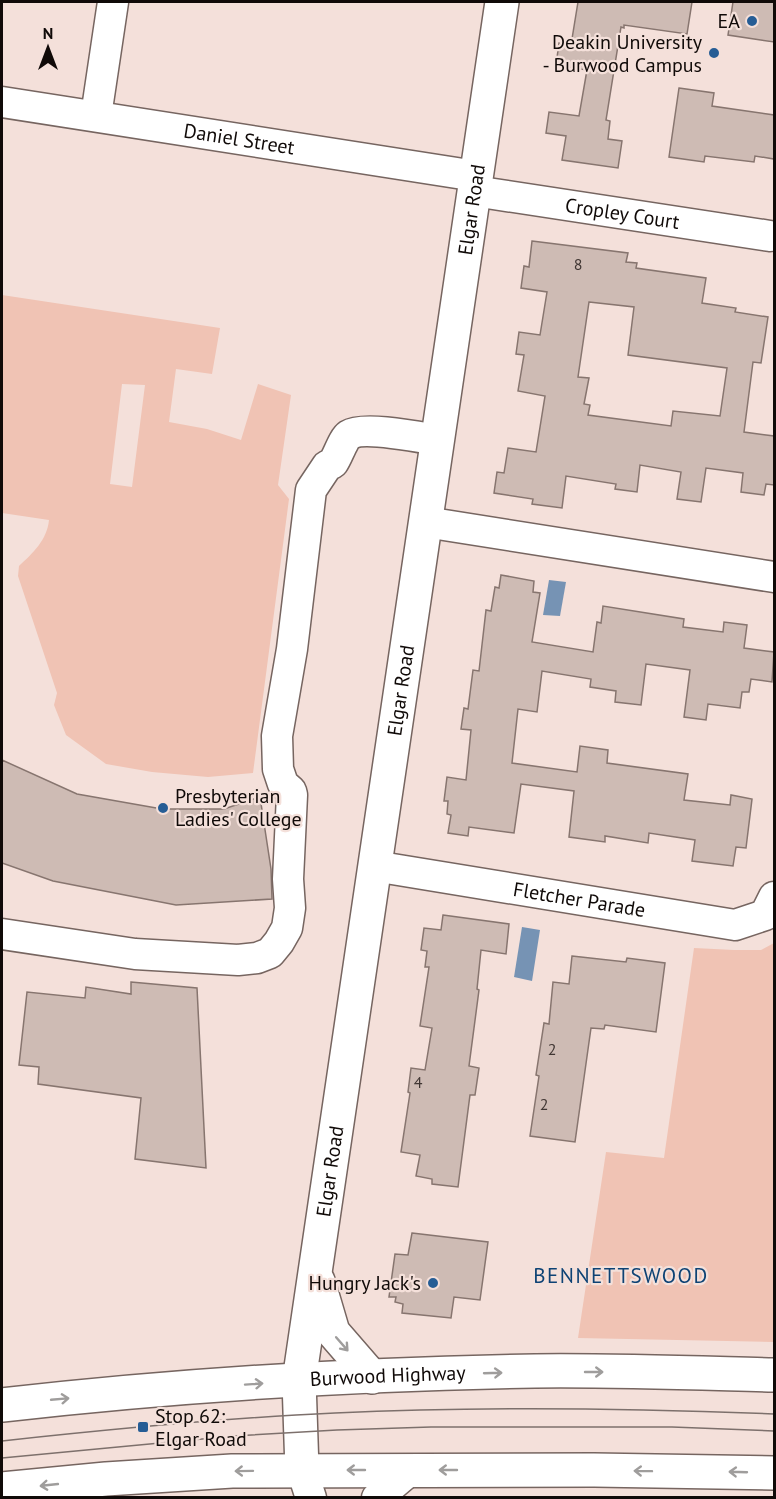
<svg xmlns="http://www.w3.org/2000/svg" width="776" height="1499" font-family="'PT Sans',sans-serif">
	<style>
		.green { fill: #f0c3b4; fill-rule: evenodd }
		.water { fill: #7693b4 }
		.building { fill: #cebbb4; stroke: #87756f; stroke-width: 1.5; fill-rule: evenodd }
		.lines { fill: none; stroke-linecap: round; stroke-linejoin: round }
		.minor-casing { stroke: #766560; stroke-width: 33 }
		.major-casing { stroke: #766560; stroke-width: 36 }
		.highway-casing { stroke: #766560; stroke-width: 36 }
		.minor { stroke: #fff; stroke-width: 30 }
		.major { stroke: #fff; stroke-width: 33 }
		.highway { stroke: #fff; stroke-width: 33 }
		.tram { stroke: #7d706c; stroke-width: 1.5 }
		.oneway { stroke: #9f9d9c }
		.poi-dot { fill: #265d95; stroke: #f4e0da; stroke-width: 2 }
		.labels { text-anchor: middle; stroke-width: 4.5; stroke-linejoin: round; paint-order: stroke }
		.number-label { font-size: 16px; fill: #403633 }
		.poi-label { font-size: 20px; fill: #100a08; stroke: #f4e0da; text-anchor: end }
		.street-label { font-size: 20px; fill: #100a08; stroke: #f4e0da }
		.neighbourhood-label { font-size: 21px; letter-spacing: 1.5px; fill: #0d4274; stroke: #f4e0da }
	</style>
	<rect width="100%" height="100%" fill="#f4e0da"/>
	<!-- green -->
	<g class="green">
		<path d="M2,295L220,328L212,374L176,369L169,422L207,429L241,440L258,384L291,395L278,485L289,499L253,773L208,777L152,772L106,764L66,735L54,705L57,693L18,576L19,566C33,553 47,540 49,520L2,513ZM122,384L145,385L132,487L110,484Z"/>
		<path d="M774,943V1342L578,1338L606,1152L664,1158L694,948L734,950H761Z"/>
	</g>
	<!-- water -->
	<g class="water">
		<path d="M549,580L566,582L560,616L543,615Z"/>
		<path d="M522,927L540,930L532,981L514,977Z"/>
	</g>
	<!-- building -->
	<g class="building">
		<path d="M578,2H692L687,34L624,25V28L621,27L606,120L610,121L608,139L622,141L618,168L562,160L566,136L546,133L549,112L579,116L587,70L556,65L559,43L571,45Z"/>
		<path d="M733,2H774V42L728,35Z"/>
		<path d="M679,88L714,93L712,106L774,115V159L755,156L754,162L705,156L704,162L669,157Z"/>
		<path d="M532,241L628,253L626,262L637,263L636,268L706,278L702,303L736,308L735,312L768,317L761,363L753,362L744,432L774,436V485L766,484L764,495L741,492L743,473L706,468L701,502L677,499L681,472L640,465L637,492L615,489L616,484L566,476L562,508L532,504L533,499L494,493L497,472L504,473L508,448L536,452L545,396L518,391L524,355L516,354L519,332L540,335L547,292L521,288L524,266L529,267ZM589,302L634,307L628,355L727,368L720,416L673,411L671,426L588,415L590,405L584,404L589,378L578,377Z"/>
		<path d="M501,575L534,581L533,592L540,593L532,642L593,652L597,622L601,623L603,606L684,619L683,627L723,632L724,622L747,625L744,648L774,652L772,682L751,679L749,692H742L740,708L708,704L706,720L684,717L690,670L646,664L641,705L615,702L616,691L590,687L591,679L542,671L537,712L518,709L512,763L577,772L580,746L608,750L607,763L688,774L684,800L730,805L731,795L752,799L746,848L736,847L733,866L692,861L695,840L649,833L648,843L605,836V842L569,837L574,791L521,784L514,833L469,827L468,836L448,833L451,815L447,814L448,801H444L447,777L466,780L471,730L461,729L464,708L468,709L473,670L479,671L486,610L491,611L495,587L499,588Z"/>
		<path d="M2,760L77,794L162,809H224L260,797L271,869L272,899L176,905L53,881L2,863Z"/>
		<path d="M443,915L509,924L506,954L481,950L477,989L479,990L469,1066L479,1068L475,1095H470L458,1187L432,1184V1179L416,1176L420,1155L401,1152L410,1093L408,1092L411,1068L425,1070L432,1028L420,1026L429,967H425L427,951L421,950L424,928L441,930Z"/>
		<path d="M572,956L626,962L627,958L665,963L656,1032L605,1025L604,1029L591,1028L575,1142L530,1136L539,1076L536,1075L544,1023L549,1024L553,982L569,984Z"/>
		<path d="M131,982L197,988L206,1168L135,1159L141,1098L38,1084L39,1067L19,1065L27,992L85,998L86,987L131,994Z"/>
		<path d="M412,1233L488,1242L480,1300L454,1297L451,1318L402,1313L403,1304L395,1302L396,1297H389L395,1254L408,1255Z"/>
	</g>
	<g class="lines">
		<defs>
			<g id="minor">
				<path id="s1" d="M2,102L476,176"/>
				<path d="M96,116L113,2"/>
				<path id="s2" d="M474,191L770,236"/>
				<path d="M425,522L774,577"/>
				<path id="s3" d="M374,866L735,925L765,915L774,897"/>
				<path d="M2,934L135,954L238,960L257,958L270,953L279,942L287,928L290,908L288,879L292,795L291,791L283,784L278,769L277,736L292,649L311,490L327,466L333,463C338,456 343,439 349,435C363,426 419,437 437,440"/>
				<path d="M302,1470L311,1498"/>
				<path d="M377,1498L410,1470"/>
			</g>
			<g id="major">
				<path d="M318,1281L333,1332L372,1377"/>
				<path id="s4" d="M299,1381L502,2"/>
			</g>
			<g id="highway">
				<path d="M299,1381L302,1470"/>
				<path id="s5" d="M2,1405C178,1385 357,1374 535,1371C614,1370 695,1373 774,1375"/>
				<path d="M2,1489L106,1479L232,1471L594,1470L774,1473"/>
			</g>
		</defs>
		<!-- minor casing -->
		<use href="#minor" class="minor-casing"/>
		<!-- major casing -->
		<use href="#major" class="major-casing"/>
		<!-- highway casing -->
		<use href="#highway" class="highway-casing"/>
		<!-- minor -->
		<use href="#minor" class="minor"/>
		<!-- major -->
		<use href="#major" class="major"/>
		<!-- highway -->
		<use href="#highway" class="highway"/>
		<!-- tram -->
		<g class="tram">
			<path d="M2,1441C112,1429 224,1418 335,1413C481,1406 629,1408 774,1414"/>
			<path d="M2,1458L234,1436L337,1430L431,1427H672L774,1431"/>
		</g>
	</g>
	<!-- one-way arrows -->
	<defs><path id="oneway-shaft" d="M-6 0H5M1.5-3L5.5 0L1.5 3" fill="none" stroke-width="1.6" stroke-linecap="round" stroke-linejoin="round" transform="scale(1.5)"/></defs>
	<g class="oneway">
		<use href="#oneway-shaft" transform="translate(342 1344) rotate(49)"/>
		<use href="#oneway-shaft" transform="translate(594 1372)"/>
		<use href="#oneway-shaft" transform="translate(493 1373) rotate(-2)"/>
		<use href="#oneway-shaft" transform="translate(254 1384) rotate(-4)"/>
		<use href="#oneway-shaft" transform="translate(60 1399) rotate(-5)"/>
		<use href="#oneway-shaft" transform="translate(356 1470) rotate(-180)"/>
		<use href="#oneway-shaft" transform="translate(448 1470) rotate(-180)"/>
		<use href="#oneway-shaft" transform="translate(244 1471) rotate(179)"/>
		<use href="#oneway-shaft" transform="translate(643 1471) rotate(-179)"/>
		<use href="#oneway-shaft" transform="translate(738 1472) rotate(-178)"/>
		<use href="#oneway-shaft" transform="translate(49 1485) rotate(174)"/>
	</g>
	<!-- markers -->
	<g class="poi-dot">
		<circle cx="752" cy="21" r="6"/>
		<circle cx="714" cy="53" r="6"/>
		<circle cx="163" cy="808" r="6"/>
		<circle cx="433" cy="1283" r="6"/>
		<rect x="137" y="1421" width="12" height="12" rx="3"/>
	</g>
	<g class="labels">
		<!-- number labels -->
		<g class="number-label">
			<text x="578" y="270">8</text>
			<text x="552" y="1055">2</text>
			<text x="418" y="1088">4</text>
			<text x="544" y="1110">2</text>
		</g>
		<!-- poi labels -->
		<g class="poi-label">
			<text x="740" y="28">EA</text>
			<text x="702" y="49">Deakin University<tspan x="702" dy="23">- Burwood Campus</tspan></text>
			<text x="175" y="803" text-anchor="start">Presbyterian<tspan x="175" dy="23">Ladies' College</tspan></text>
			<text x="421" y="1290">Hungry Jack's</text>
			<text x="155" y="1423" text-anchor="start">Stop 62:<tspan x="155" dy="23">Elgar Road</tspan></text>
		</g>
		<!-- street labels -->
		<g class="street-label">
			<text dy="7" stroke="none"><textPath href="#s1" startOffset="240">Daniel Street</textPath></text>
			<text dy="7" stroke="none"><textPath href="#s4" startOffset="1184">Elgar Road</textPath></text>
			<text dy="7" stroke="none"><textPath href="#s2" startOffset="150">Cropley Court</textPath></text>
			<text dy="7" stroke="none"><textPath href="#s4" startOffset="698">Elgar Road</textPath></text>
			<text dy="7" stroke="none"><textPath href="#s3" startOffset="208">Fletcher Parade</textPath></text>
			<text dy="7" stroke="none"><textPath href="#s4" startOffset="212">Elgar Road</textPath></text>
			<text dy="7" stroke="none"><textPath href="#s5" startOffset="387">Burwood Highway</textPath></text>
		</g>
		<!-- neighbourhood labels -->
		<g class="neighbourhood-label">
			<text x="621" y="1283">BENNETTSWOOD</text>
		</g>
	</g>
	<!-- border -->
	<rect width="776" height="1499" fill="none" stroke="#100a08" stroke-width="6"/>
	<!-- north arrow -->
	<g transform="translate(48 48)" stroke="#f4e0da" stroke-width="4.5" paint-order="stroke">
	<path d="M0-4.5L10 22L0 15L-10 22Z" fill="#100a08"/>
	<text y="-9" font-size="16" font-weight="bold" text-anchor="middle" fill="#100a08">N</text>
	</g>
</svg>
